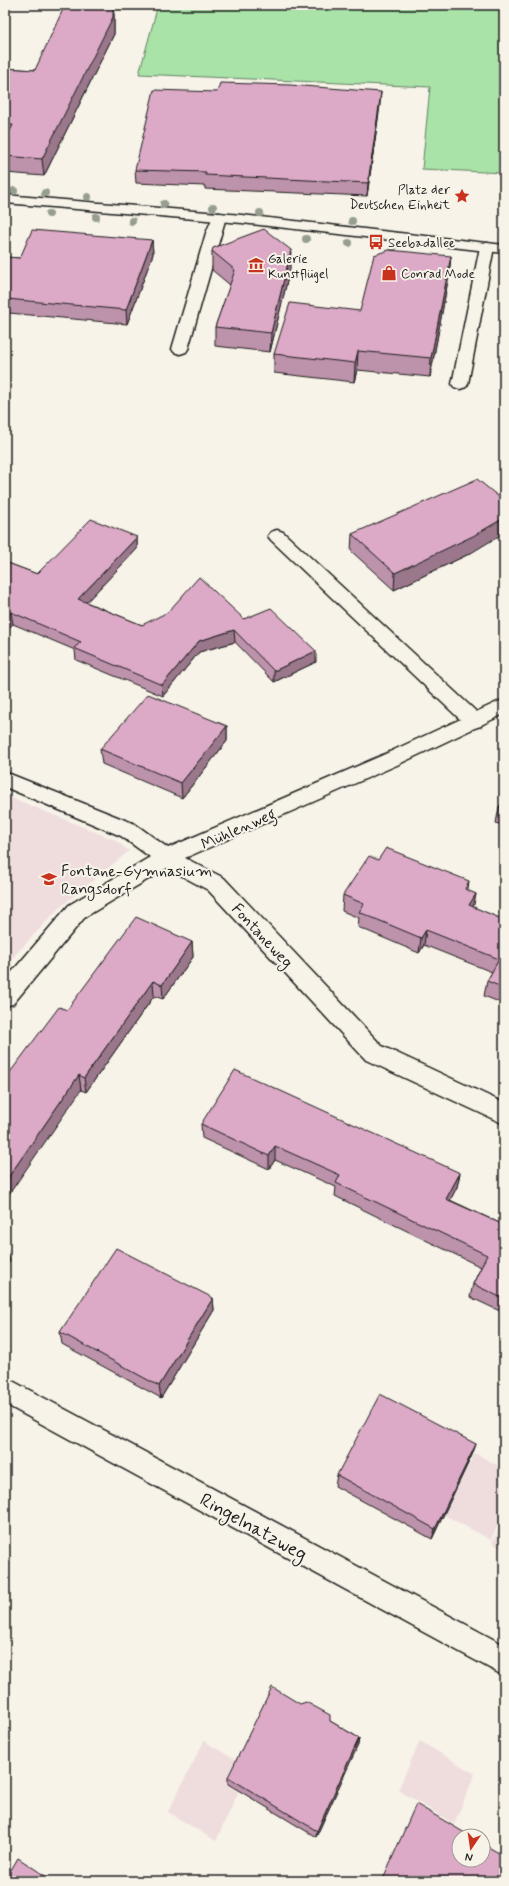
<svg xmlns="http://www.w3.org/2000/svg" width="509" height="1886" font-family="Mynerve,sans-serif">
	<style>
		.built { fill: #efddde }
		.green { fill: #a9e3a8; stroke: #628062 }
		.lines { fill: none; stroke-linecap: round; stroke-linejoin: round }
		.service-casing { stroke: #1c1c1c; stroke-width: 3 }
		.minor-casing { stroke: #1c1c1c; stroke-width: 3 }
		.service { fill: #f7f3e8; fill-rule: evenodd }
		.minor { fill: #f7f3e8; fill-rule: evenodd }
		.tree { fill: #969e8f }
		.wall { fill: #bd92ab; stroke: #1c1c1c }
		.shaded-wall { fill: #9a778b; stroke: #1c1c1c }
		.building { fill: #dcaac7; stroke: #1c1c1c }
		.labels { text-anchor: middle; stroke-width: 4; stroke-linejoin: round; paint-order: stroke }
		.far-poi-label { font-size: 13px; fill: #1c1c1c; stroke: #f7f3e8; text-anchor: start }
		.street-label { font-size: 16px; fill: #1c1c1c; stroke: #f7f3e8 }
		.poi-label { font-size: 16px; fill: #1c1c1c; stroke: #f7f3e8; text-anchor: start }
		.near-street-label { font-size: 19px; fill: #1c1c1c; stroke: #f7f3e8 }
	</style>
	<rect width="100%" height="100%" fill="#f7f3e8"/>
	<filter id="ink" filterUnits="userSpaceOnUse"><feTurbulence type="fractalNoise" baseFrequency=".025" numOctaves="2"/><feDisplacementMap in="SourceGraphic" scale="8" xChannelSelector="R" yChannelSelector="G"/><feConvolveMatrix kernelMatrix="1 2 1 2 8 2 1 2 1" color-interpolation-filters="sRGB"/></filter>
	<g filter="url(#ink)">
		<!-- built -->
		<g class="built">
			<path d="M5,795L115,840L129,851L59,908L5,966Z"/>
			<path d="M475,1453L504,1469V1512L491,1540L444,1515Z"/>
			<path d="M504,1518V1550L492,1543Z"/>
			<path d="M204,1741L239,1762L228,1784L239,1791L216,1841L168,1812Z"/>
			<path d="M420,1741L475,1774L454,1824L398,1790Z"/>
		</g>
		<!-- green -->
		<path class="green" d="M158,5H504V173L422,169L430,87L139,74Z"/>
		<g class="lines">
			<defs>
				<g id="service">
					<path d="M219,213L224,214L226,217L188,349L186,352L180,354L174,352L172,349L206,233L214,214Z"/>
					<path d="M487,243L492,244L494,247L468,384L466,387L460,389L454,387L452,384L480,247L482,244Z"/>
					<path d="M277,530L283,532L481,716L484,721L481,726L474,728L467,726L271,540L268,536L271,532Z"/>
				</g>
				<g id="minor">
					<path d="M5,195L242,215L504,245V253L242,223L5,203Z"/>
					<path d="M504,699V714L397,765L185,858L224,878L382,1046L504,1103V1124L366,1060L208,890L167,868L85,917L13,1004L5,1006V980L69,905L150,857L121,836L5,787V772L135,824L168,848L383,755Z"/>
					<path d="M5,1377L504,1645V1676L5,1404Z"/>
				</g>
			</defs>
			<!-- service casing -->
			<use href="#service" class="service-casing"/>
			<!-- minor casing -->
			<use href="#minor" class="minor-casing"/>
			<!-- service -->
			<use href="#service" class="service"/>
			<!-- minor -->
			<use href="#minor" class="minor"/>
		</g>
		<!-- trees -->
		<g class="tree">
			<circle cx="14" cy="191" r="4"/>
			<circle cx="45" cy="193" r="4"/>
			<circle cx="88" cy="197" r="4"/>
			<circle cx="164" cy="204" r="4"/>
			<circle cx="213" cy="207" r="4"/>
			<circle cx="260" cy="213" r="4"/>
			<circle cx="49" cy="214" r="4"/>
			<circle cx="96" cy="217" r="4"/>
			<circle cx="132" cy="221" r="4"/>
			<circle cx="352" cy="221" r="4"/>
			<circle cx="306" cy="239" r="4"/>
			<circle cx="349" cy="243" r="4"/>
			<circle cx="393" cy="248" r="4"/>
		</g>
		<!-- wall -->
		<g class="wall">
			<path d="M114,14V34L44,176L5,173V68L35,70Z"/>
			<path d="M380,105L367,196L205,189V186L136,183L135,170Z"/>
			<path d="M152,240L153,254L127,324L9,313L5,321V257L20,258Z"/>
			<path d="M212,251L290,269L270,352L215,346V327L230,285L212,270Z"/>
			<path d="M451,256L449,275L430,377L357,370L354,382L274,373V354L360,311Z"/>
			<path d="M352,534L471,553L394,590L351,551Z"/>
			<path d="M137,537V549L86,602L142,625L244,619L316,662L274,682L235,642L199,652L163,696L76,660L75,650L13,624L8,629L5,628V562L37,574Z"/>
			<path d="M227,726V741L182,798L102,764L100,749Z"/>
			<path d="M504,799V826L496,823L499,807Z"/>
			<path d="M378,860L476,894L473,907L504,920V1004L484,996L487,981L492,972L424,945L419,953L358,927L359,918L342,911L343,895Z"/>
			<path d="M192,942L193,957L163,999L154,996L86,1092L81,1090L67,1010Z"/>
			<path d="M504,1004V1015L502,1014Z"/>
			<path d="M201,1124L460,1173L457,1187L450,1200L504,1225V1313L470,1297L473,1284L481,1267L335,1196L336,1187L275,1160L269,1169L202,1138Z"/>
			<path d="M213,1298L214,1310L161,1398L62,1344L60,1332Z"/>
			<path d="M476,1444L472,1455L432,1539L335,1486L337,1475Z"/>
			<path d="M330,1721L359,1738L358,1745L316,1837L228,1784V1777Z"/>
		</g>
		<!-- shaded-wall -->
		<g class="shaded-wall">
			<path d="M113,5L114,14V34L44,176L42,159Z"/>
			<path d="M381,92L380,105L367,196L368,183Z"/>
			<path d="M152,240L153,254L127,324L126,310Z"/>
			<path d="M291,250L290,269L270,352L271,333Z"/>
			<path d="M451,256L449,275L430,377L431,358Z"/>
			<path d="M7,299L9,313L5,321V303Z"/>
			<path d="M358,351L357,370L354,382L355,363Z"/>
			<path d="M504,518V533L471,553L394,590L395,573Z"/>
			<path d="M137,537V549L79,610L78,599Z"/>
			<path d="M11,612L13,624L8,629L6,618Z"/>
			<path d="M234,630L235,642L199,652L163,696L162,685L199,641Z"/>
			<path d="M316,651V662L274,682V671Z"/>
			<path d="M227,726V741L182,798L181,783Z"/>
			<path d="M469,881L467,897L465,889Z"/>
			<path d="M476,894L473,909L469,905Z"/>
			<path d="M426,930L424,945L419,953L421,938Z"/>
			<path d="M192,942L193,957L163,999L162,985Z"/>
			<path d="M153,981L154,996L86,1092L84,1078Z"/>
			<path d="M79,1075L81,1090L5,1200V1182Z"/>
			<path d="M275,1146V1160L269,1169V1156Z"/>
			<path d="M460,1173L457,1187L444,1212L446,1199Z"/>
			<path d="M6,1248L10,1261L5,1268V1250Z"/>
			<path d="M213,1298L214,1310L161,1398L159,1386Z"/>
			<path d="M476,1444L472,1455L432,1539L435,1529Z"/>
			<path d="M359,1738L358,1745L316,1837L317,1831Z"/>
		</g>
		<!-- building -->
		<g class="building">
			<path d="M65,5H113V17L42,159L5,156V141L13,125H5V68L35,70Z"/>
			<path d="M220,83L290,85L381,92L368,183L205,175L206,172L135,170L154,90L217,92Z"/>
			<path d="M264,229L291,250L271,333L215,327L235,270L212,251L213,248Z"/>
			<path d="M32,230L152,240L126,310L7,299L5,303V257L20,258Z"/>
			<path d="M389,250L451,256L431,358L358,351L355,363L274,354L290,303L360,311L374,255Z"/>
			<path d="M477,479L504,501V518L473,536L395,573L352,534Z"/>
			<path d="M91,519L137,537L78,599L142,625L168,612L199,577L244,619L271,608L316,651L274,671L234,630L199,641L162,685L74,648L81,642L11,612L6,618L5,617V562L37,574Z"/>
			<path d="M148,694L227,726L181,783L100,749Z"/>
			<path d="M504,799V809L499,807Z"/>
			<path d="M386,848L469,881L465,889L476,894L469,905L504,920V988L487,981L499,959L426,930L421,938L359,912L364,904L343,895L369,856L378,860Z"/>
			<path d="M136,917L192,942L162,985L153,981L84,1078L79,1075L5,1182V1079L59,1007L67,1010Z"/>
			<path d="M235,1070L460,1173L446,1199L504,1225V1299L473,1284L487,1255L336,1183L340,1175L275,1146L269,1156L201,1124Z"/>
			<path d="M116,1248L213,1298L159,1386L60,1332Z"/>
			<path d="M380,1394L476,1444L435,1529L337,1475Z"/>
			<path d="M272,1687L300,1704L306,1702L330,1715V1721L359,1738L317,1831L228,1777Z"/>
			<path d="M416,1804L470,1836H459V1860H483V1844L504,1856V1881H382Z"/>
			<path d="M18,1858L53,1881H5V1866L11,1870Z"/>
		</g>
	</g>
	<!-- icons -->
	<defs>
		<symbol id="sight-bare" viewBox="-9 -9 18 18"><path d="M0-6L1.8-2.2L6-1.7L2.9 1.2L3.7 5.4L0 3.3L-3.7 5.4L-2.9 1.2L-6-1.7L-1.8-2.2Z" fill="#c8321e" stroke="#f7f3e8" stroke-width="2.5" paint-order="stroke"/></symbol>
		<symbol id="bus-bare" viewBox="-9 -9 18 18"><path d="M-5-6H5V4H4V6H2V4H-2V6H-4V4H-5ZM-3.5-4V0h7V-4ZM-3.5 1.2v1.5H-2V1.2ZM2 1.2v1.5H3.5V1.2Z" fill="#c8321e" stroke="#f7f3e8" stroke-width="2.5" paint-order="stroke"/></symbol>
		<symbol id="museum-bare" viewBox="-9 -9 18 18"><path d="M0-6L6-3V-2H-6V-3ZM-5-1h2V3h-2ZM-1-1h2V3h-2ZM3-1h2V3H3ZM-6 4H6V6H-6Z" fill="#c8321e" stroke="#f7f3e8" stroke-width="2.5" paint-order="stroke"/></symbol>
		<symbol id="shop-bare" viewBox="-9 -9 18 18"><path d="M-5-2.5h2.3a2.7 3.5 0 0 1 5.4 0H5L5.5 6h-11ZM-1.5-2.5h3a1.5 2.3 0 0 0-3 0Z" fill="#c8321e" stroke="#f7f3e8" stroke-width="2.5" paint-order="stroke"/></symbol>
		<symbol id="school-bare" viewBox="-9 -9 18 18"><path d="M0-5L7-2L0 1L-7-2ZM-4 1L0 2.5L4 1V4Q0 6-4 4Z" fill="#c8321e" stroke="#f7f3e8" stroke-width="2.5" paint-order="stroke"/></symbol>
	</defs>
	<g fill-rule="evenodd">
		<use href="#sight-bare" x="451" y="185" width="22" height="22"/>
		<use href="#bus-bare" x="365" y="231" width="22" height="22"/>
		<use href="#museum-bare" x="245" y="254" width="22" height="22"/>
		<use href="#shop-bare" x="378" y="262" width="22" height="22"/>
		<use href="#school-bare" x="38" y="868" width="22" height="22"/>
	</g>
	<g class="labels">
		<!-- far-poi labels -->
		<g class="far-poi-label">
			<text x="450" y="194" text-anchor="end">Platz der<tspan x="450" dy="15">Deutschen Einheit</tspan></text>
			<text x="388" y="247">Seebadallee</text>
			<text x="268" y="263">Galerie<tspan x="268" dy="15">Kunstflügel</tspan></text>
			<text x="401" y="278">Conrad Mode</text>
		</g>
		<!-- street labels -->
		<g class="street-label">
			<text transform="translate(238 828) rotate(-24)" y="6">Mühlenweg</text>
			<text transform="translate(263 935) rotate(47)" y="6">Fontaneweg</text>
		</g>
		<!-- poi labels -->
		<g class="poi-label">
			<text x="61" y="876">Fontane-Gymnasium<tspan x="61" dy="18">Rangsdorf</tspan></text>
		</g>
		<!-- near-street labels -->
		<g class="near-street-label">
			<text transform="translate(254 1526) rotate(29)" y="7">Ringelnatzweg</text>
		</g>
	</g>
	<!-- margin -->
	<rect width="509" height="1886" fill="none" stroke="#f7f3e8" stroke-width="20"/>
	<rect x="10" y="10" width="489" height="1866" fill="none" stroke="#1c1c1c" stroke-width="1.5" filter="url(#ink)"/>
	<!-- north arrow -->
	<g transform="translate(471 1848) rotate(193)"><circle r="19" fill="#f7f3e8" stroke="#9f9d96"/>
	<path d="M0-3L7 15L0 10L-7 15Z" fill="#c8321e"/>
	<text y="-6" font-size="11" font-weight="bold" text-anchor="middle" fill="#1c1c1c">N</text>
	</g>
</svg>
